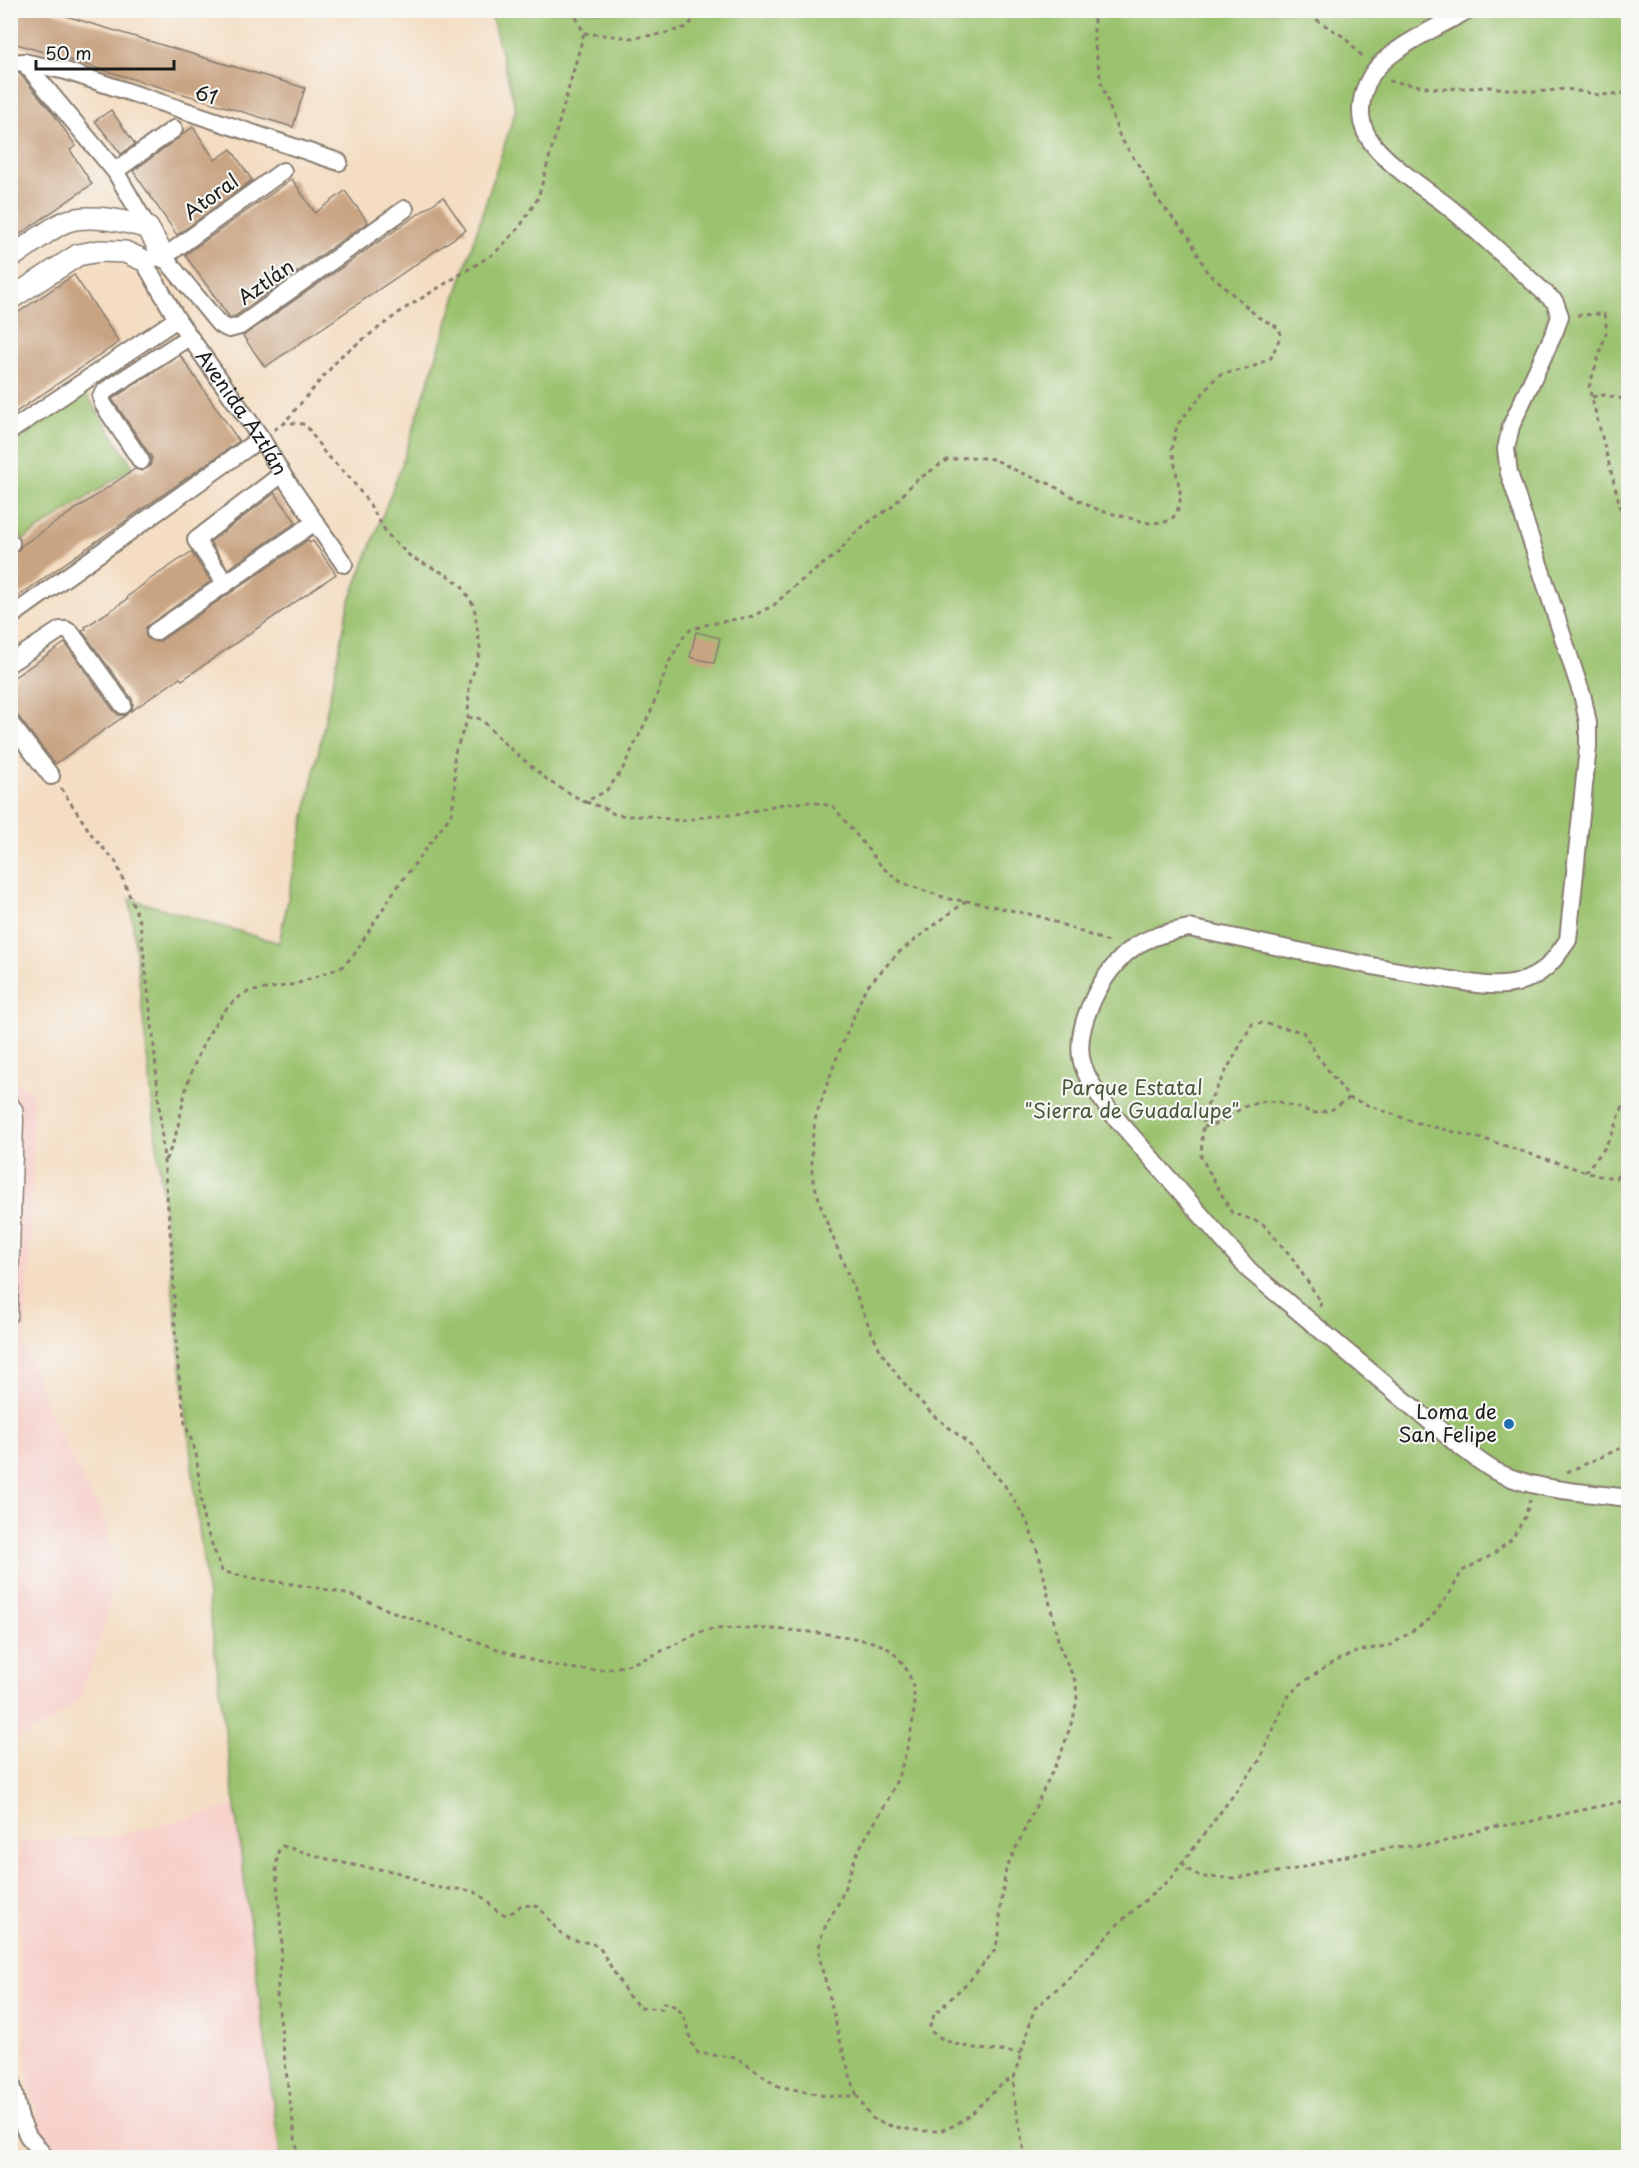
<svg xmlns="http://www.w3.org/2000/svg" width="1639" height="2168" font-family="'Playpen Sans',sans-serif">
	<style>
		.built { fill: #f7d0cb }
		.green { fill: #9bc26e; stroke: #5c6f45; stroke-width: 1.5 }
		.building { fill: #c9a483 }
		.lines { fill: none; stroke-linecap: round; stroke-linejoin: round }
		.service-casing { stroke: #887c6f; stroke-width: 11 }
		.minor-casing { stroke: #887c6f; stroke-width: 20 }
		.tertiary-casing { stroke: #887c6f; stroke-width: 24 }
		.path { stroke: #887c6f; stroke-width: 3; stroke-dasharray: 4.5 4.5; stroke-linecap: butt }
		.service { stroke: #fff; stroke-width: 8 }
		.minor { stroke: #fff; stroke-width: 16 }
		.tertiary { stroke: #fff; stroke-width: 21 }
		.poi-dot { fill: #1f6fb2; stroke: #f6f6f2; stroke-width: 2 }
		.labels { text-anchor: middle; stroke-width: 4.5; stroke-linejoin: round; paint-order: stroke }
		.street-label { font-size: 20px; fill: #1c1c1c; stroke: #f6f6f2 }
		.park-label { font-size: 20px; fill: #485639; stroke: #f6f6f2 }
		.poi-label { font-size: 20px; fill: #1c1c1c; stroke: #f6f6f2; text-anchor: end }
	</style>
	<rect width="100%" height="100%" fill="#f6f6f2"/>
	<filter id="ink" filterUnits="userSpaceOnUse"><feTurbulence type="fractalNoise" baseFrequency=".0167" numOctaves="2"/><feDisplacementMap in="SourceGraphic" scale="12" xChannelSelector="R" yChannelSelector="G"/><feConvolveMatrix kernelMatrix="1 2 1 2 8 2 1 2 1" color-interpolation-filters="sRGB"/></filter>
	<filter id="wash" filterUnits="userSpaceOnUse"><feTurbulence type="fractalNoise" baseFrequency=".008" numOctaves="4" result="noise"/><feDisplacementMap in="SourceGraphic" scale="24" xChannelSelector="R" yChannelSelector="G"/><feGaussianBlur stdDeviation="1.35" result="paint"/><feColorMatrix in="noise" values="0 0 0 0 0 0 0 0 0 0 0 0 0 0 0 0 0 1.4 0 .05"/><feComposite in="paint" operator="in"/></filter>
	<g filter="url(#wash)">
		<rect width="100%" height="100%" fill="#f4ddc2"/>
		<!-- built -->
		<g class="built">
			<path d="M10,1076L34,1095L31,1238L24,1344L54,1423L107,1526L115,1565L106,1622L80,1698L51,1722L20,1739L11,1741Z"/>
			<path d="M235,1806L280,2157H62L44,2138L29,2089L19,1938L18,1841L114,1837Z"/>
		</g>
		<!-- green -->
		<g class="green">
			<path d="M490,11H1628V2157H280L198,1520L130,899L279,943L349,603L400,470L516,109Z"/>
			<path d="M86,394L133,467L23,540L11,520V443Z"/>
		</g>
		<g id="blocks">
			<!-- building -->
			<g class="building">
				<path d="M15,10H46L305,88L293,127L10,42V27Z"/>
				<path d="M15,73H19L52,112L76,146L70,150L92,184L10,241V76Z"/>
				<path d="M111,110L135,144L121,154L95,121Z"/>
				<path d="M193,127L215,160L231,149L252,180L177,235L133,171Z"/>
				<path d="M292,179L315,213L345,191L368,222L235,316L230,318L185,255Z"/>
				<path d="M443,197L466,230L265,367L243,336Z"/>
				<path d="M74,275L119,342L10,416V318Z"/>
				<path d="M180,355L239,441L10,602V553L18,551L21,546L135,469L142,471L150,466L152,458L112,399Z"/>
				<path d="M275,493L296,522L228,569L210,542Z"/>
				<path d="M308,540L310,543L313,541L336,574L182,680L180,678L131,711L133,705L132,699L82,631L86,629L85,627L128,599L127,597L149,580L191,552L211,581L146,627L145,633L147,638L155,642L160,641Z"/>
				<path d="M696,632L720,638L714,663L690,657Z"/>
				<path d="M65,643L114,711L119,715H126L55,764L10,706V680Z"/>
			</g>
		</g>
	</g>
	<g filter="url(#ink)">
		<use href="#blocks" fill-opacity="0" stroke="#887c6f" stroke-width="1.5"/>
		<g class="lines">
			<defs>
				<path id="service" d="M10,1097L18,1108L19,1120L13,1317"/>
				<g id="minor">
					<path d="M1468,10C1440,26 1387,49 1371,76C1361,93 1357,115 1366,133C1378,159 1426,189 1450,208C1486,238 1520,271 1555,302L1560,316L1555,331L1511,426L1506,449L1509,473L1583,698L1588,723V747L1568,940C1553,962 1544,975 1517,983C1493,989 1465,982 1440,978C1356,965 1273,945 1189,928C1170,932 1149,936 1133,948C1104,968 1073,1026 1082,1062C1087,1080 1099,1095 1109,1110L1250,1271L1457,1444C1469,1453 1481,1463 1495,1471C1535,1491 1585,1492 1628,1498"/>
					<path d="M24,62L115,171L148,228"/>
					<path d="M10,63L24,62L66,71L339,162"/>
					<path d="M115,171L174,129"/>
					<path d="M164,257L219,324L229,329L240,326L405,209"/>
					<path d="M164,257L283,171"/>
					<path id="s1" d="M155,258L143,260L177,319L261,438L282,474L344,564"/>
					<path d="M10,431L177,319"/>
					<path d="M141,461L103,404L101,397L105,391L189,337"/>
					<path d="M10,542L11,543"/>
					<path d="M226,584L196,540L282,474"/>
					<path d="M10,617L261,438"/>
					<path d="M155,632L315,522"/>
					<path d="M10,663L60,630H66L71,633L123,705"/>
					<path d="M10,723L51,776"/>
					<path d="M10,2076L20,2119L28,2136L46,2158"/>
				</g>
				<g id="tertiary">
					<path d="M10,258C24,249 52,227 65,222C87,213 126,221 148,228L164,257"/>
					<path d="M10,299L78,255L99,251L125,252L143,260"/>
				</g>
			</defs>
			<!-- service casing -->
			<use href="#service" class="service-casing"/>
			<!-- minor casing -->
			<use href="#minor" class="minor-casing"/>
			<!-- tertiary casing -->
			<use href="#tertiary" class="tertiary-casing"/>
			<!-- path -->
			<g class="path">
				<path d="M1301,10L1344,37L1363,57"/>
				<path d="M584,33L632,38L662,34L687,27L702,10"/>
				<path d="M1389,81L1439,89L1490,87L1535,92L1567,89L1599,95L1628,93"/>
				<path d="M1577,315L1604,314L1607,330L1589,387L1628,537"/>
				<path d="M1592,397L1604,395L1628,400"/>
				<path d="M274,430L284,423L341,356L404,309L495,253L519,228L538,198L584,33L572,10"/>
				<path d="M468,718L476,717L483,721L506,745L550,782L585,802L606,791L621,772L651,711L669,662L684,636L690,630L705,625L753,616L774,605L792,588L839,552L854,534L866,524L893,506L914,482L947,460L970,457L994,459L1019,472L1050,484L1087,505L1102,511L1149,523L1165,522L1172,519L1177,512L1181,497L1172,449L1177,425L1218,375L1250,368L1271,358L1281,335L1279,328L1258,317L1215,278L1208,274L1189,237L1157,199L1147,178L1120,137L1101,82L1094,41V10"/>
				<path d="M61,788L94,838L116,862L140,922L153,1034L173,1265L175,1329L179,1377L185,1423L196,1453L204,1523L222,1571C263,1583 307,1583 349,1595C370,1601 389,1611 410,1618C426,1624 443,1629 460,1635C503,1651 549,1670 596,1670C634,1669 668,1647 701,1632C723,1622 866,1633 887,1648C897,1655 907,1667 911,1680C921,1707 905,1763 893,1789C883,1812 867,1832 856,1856C850,1870 846,1886 840,1900C833,1914 823,1927 820,1942C817,1960 825,1977 829,1994C837,2029 845,2062 857,2096"/>
				<path d="M586,802L604,808L614,814L627,816H651L681,821L713,815H736L777,805L793,803L810,802L833,806L883,868L902,883L949,899L974,902L1042,917L1111,943"/>
				<path d="M966,901L898,953L865,989L835,1062L816,1116L812,1140V1176L823,1213L871,1331L881,1352L900,1379L932,1414L967,1442L1005,1486L1027,1521L1040,1559L1059,1645L1076,1683L1077,1699L1074,1715L1062,1751L1006,1869L1001,1903L999,1935L995,1950L970,1980L934,2015L929,2029C949,2050 993,2050 1021,2053"/>
				<path d="M1204,1127L1220,1123L1243,1107L1265,1101L1279,1102L1315,1113L1331,1110L1349,1098"/>
				<path d="M165,1160C177,1140 180,1115 185,1093C193,1062 217,1005 248,992L296,984L342,967L353,956L393,893L448,819L452,812L455,788L454,755L468,718L469,686L479,655L480,647L474,606L461,585L447,575L411,557L387,534L370,505L351,479L324,452L306,425L298,423H284"/>
				<path d="M1585,1172L1604,1149L1614,1130L1628,1093"/>
				<path d="M1320,1307L1321,1302L1290,1255L1262,1223L1232,1213L1201,1157L1204,1111L1252,1024L1263,1023L1303,1032L1316,1054L1349,1098L1414,1122L1487,1140L1599,1176L1616,1178L1628,1165"/>
				<path d="M1567,1472L1628,1445"/>
				<path d="M1182,1862L1187,1869L1201,1877L1233,1878L1292,1870L1341,1857L1394,1847L1436,1844L1491,1827L1523,1823L1628,1800"/>
				<path d="M298,2158L288,2087L277,1994L282,1944L276,1868L278,1852L282,1846C306,1852 330,1861 354,1865C370,1869 385,1869 400,1873C413,1877 423,1885 435,1887C447,1890 460,1888 472,1891C492,1897 498,1930 521,1905L537,1906C549,1916 555,1933 571,1939C582,1943 592,1940 601,1950L627,1994L639,2007L662,2009L663,2003C693,2007 682,2034 698,2053L737,2058L778,2086L826,2096H857C862,2102 865,2110 870,2116C880,2127 928,2134 942,2130C953,2127 963,2120 971,2114C985,2102 996,2085 1014,2078"/>
				<path d="M1025,2158L1013,2093L1014,2078L1034,2009L1067,1980L1120,1922L1171,1878L1259,1761L1287,1698L1298,1686L1335,1661L1359,1651L1391,1645L1430,1619L1450,1593L1462,1571L1492,1555L1512,1539L1525,1517L1530,1500"/>
			</g>
			<!-- service -->
			<use href="#service" class="service"/>
			<!-- minor -->
			<use href="#minor" class="minor"/>
			<!-- tertiary -->
			<use href="#tertiary" class="tertiary"/>
		</g>
	</g>
	<!-- markers -->
	<circle class="poi-dot" cx="1509" cy="1424" r="6"/>
	<g class="labels">
		<!-- street labels -->
		<g class="street-label">
			<text transform="translate(206 95) rotate(18)" y="7">61</text>
			<text transform="translate(211 197) rotate(-36)" y="7">Atoral</text>
			<text transform="translate(266 282) rotate(-35)" y="7">Aztlán</text>
			<text dy="7" stroke="none"><textPath href="#s1" startOffset="194">Avenida Aztlán</textPath></text>
		</g>
		<!-- park labels -->
		<g class="park-label">
			<text x="1132" y="1095">Parque Estatal<tspan x="1132" dy="23">"Sierra de Guadalupe"</tspan></text>
		</g>
		<!-- poi labels -->
		<g class="poi-label">
			<text x="1497" y="1419">Loma de<tspan x="1497" dy="23">San Felipe</tspan></text>
		</g>
	</g>
	<!-- margin -->
	<rect width="1639" height="2168" fill="none" stroke="#f6f6f2" stroke-width="36"/>
	<!-- scale -->
	<path d="M36 60v9h138v-9" fill="none" stroke="#1c1c1c" stroke-width="3"/>
	<text x="45" y="60" font-size="18" fill="#1c1c1c" stroke="#f6f6f2" stroke-width="4.5" paint-order="stroke">50 m</text>
</svg>
